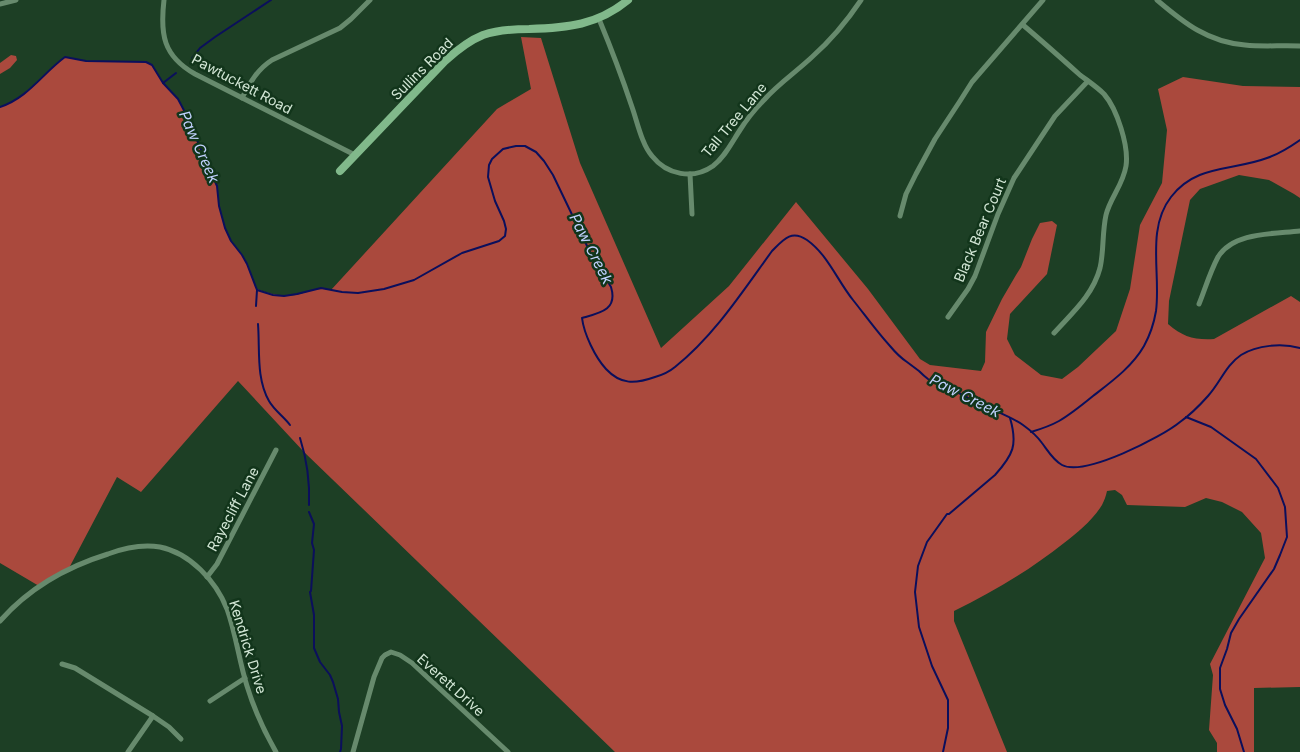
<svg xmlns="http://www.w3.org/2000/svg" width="1300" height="752" font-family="Inter,sans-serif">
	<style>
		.forest { fill: #aa493d }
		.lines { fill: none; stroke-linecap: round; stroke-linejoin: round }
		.stream { stroke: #0b0f5c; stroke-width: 2 }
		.street { stroke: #678a6d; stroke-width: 5 }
		.secondary { stroke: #81b98b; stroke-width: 8 }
		.labels { text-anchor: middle; stroke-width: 5; stroke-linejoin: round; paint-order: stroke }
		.street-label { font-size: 14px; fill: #d3e7d6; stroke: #12351b }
		.water-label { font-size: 15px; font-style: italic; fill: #c0d0fc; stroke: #12351b }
	</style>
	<rect width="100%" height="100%" fill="#1d3f25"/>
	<!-- forest -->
	<g class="forest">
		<path d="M521,37L541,38L580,163L661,348L729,286L796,202L868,289L920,359L930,365L981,371L985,362L986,332L1002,299L1016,275L1021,267L1032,239L1040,223L1052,221L1057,225L1047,274L1010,314L1007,339L1015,355L1041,375L1062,379L1078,367L1116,331L1130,289L1140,225L1162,183L1167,130L1158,89L1183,77L1243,86L1300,87V198L1294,194L1269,180L1239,175L1200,189L1190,200L1169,301L1168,324C1183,337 1194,340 1214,339L1291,296L1300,302V687L1254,688V752H1217V743L1209,730L1213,675L1210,664L1265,558L1261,533L1242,512L1222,502L1206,498L1185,507L1127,505L1122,495L1115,490L1107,491C1106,496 1104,501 1102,505C1092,521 1078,532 1064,543C1030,570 993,592 954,611V621L1007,752H615L304,452L238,381L141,492L117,477L68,570L39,586L0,563V107C27,98 43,73 65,57L86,61L146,62L152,65L163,83L178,99L188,118L202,152L217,186L219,206L225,228L231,241L242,255L247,264L257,289C270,294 281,297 296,295C310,292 316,287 331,290L497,109L531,89Z"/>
		<path d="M11,55L16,56L17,60L10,68L0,74V63Z"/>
	</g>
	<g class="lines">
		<!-- stream -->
		<g class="stream">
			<path d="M192,58L200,48L215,37L271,0"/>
			<path d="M163,83L176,73"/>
			<path d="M0,107C28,98 43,73 65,57L86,61L146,62L152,65L163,83L178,99L188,118L202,152L217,186L219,206L225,228L231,241L242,255L247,264L257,290L256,306"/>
			<path d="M257,290L273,295L284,296L297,294L321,288L342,292L358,293L384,289L414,280L462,253L499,241L505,236L506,229L504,221L495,201L488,177L489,165L492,159L503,149L516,146H525L536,152L544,161L553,175L589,250L611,287C618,310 600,313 582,318C584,334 595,357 606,369C621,385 635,384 655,377C662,375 669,372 675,367C714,336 743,291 772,251C783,240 791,229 807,240C828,255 837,280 853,300C865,315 877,332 890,346C895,352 901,358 907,362C911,365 915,368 919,371C922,374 924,376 928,379C936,384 946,387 955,391C966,397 978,403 989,408C1000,413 1013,418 1023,425C1030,430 1037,436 1042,443C1048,451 1053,460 1062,465C1084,477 1162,437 1180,422C1190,415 1200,405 1208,396C1220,383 1226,365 1241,355C1257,345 1282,343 1300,348"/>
			<path d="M258,324C260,350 256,378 269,401C274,410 284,417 290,425"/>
			<path d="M1186,417L1211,427L1256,459L1278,488L1285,507L1287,537L1280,555L1274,569L1239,619L1231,633L1227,649L1220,668V689L1225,705L1237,729L1244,752"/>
			<path d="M1031,432C1041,429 1050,426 1059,421C1071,414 1082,405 1093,396C1111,382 1132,367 1144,346C1150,335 1154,323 1156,311C1161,274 1146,229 1171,197C1196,164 1233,171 1267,158C1279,154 1290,147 1300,140"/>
			<path d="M300,438C307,460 310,482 309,505"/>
			<path d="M309,512L314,524L312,543L314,550L311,591L310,592L314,615V648L320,662L330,675L333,682L338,699L339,712L342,726L341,749L340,752"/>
			<path d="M943,752L948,728V700L932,666L919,627L915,592L918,566L927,542L947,514H949L995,475C1013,455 1018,445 1010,418"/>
		</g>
		<!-- street -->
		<g class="street">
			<path d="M164,0C160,34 163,56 195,74L355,155"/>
			<path d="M1157,0C1184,23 1208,42 1245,45C1264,47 1282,45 1300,46"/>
			<path d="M0,4L16,0"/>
			<path d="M599,19C611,48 622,77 632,107C637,121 642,145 652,156C667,175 693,180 713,166C725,157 732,142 740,130C747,119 755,109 764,100C778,84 796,72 812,57C831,40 847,21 861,0"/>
			<path d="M1023,25C1042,41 1061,58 1080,75C1088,81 1097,87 1104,94C1117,109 1129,146 1126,166C1123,185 1110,198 1106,215C1102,233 1104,251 1100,268C1093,295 1072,313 1054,333"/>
			<path d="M242,98C250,82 258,69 272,60L340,28L351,19L370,0"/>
			<path d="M690,174L692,214"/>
			<path d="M900,216L906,194L916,174L935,139L960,101L972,82L1043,0"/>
			<path d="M1199,304C1205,289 1210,272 1218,257C1233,232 1273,234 1300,231"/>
			<path d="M948,317L968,289L975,276L998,214L1014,178L1055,116L1088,81"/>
			<path d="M207,577L217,564L276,450"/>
			<path d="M0,621C29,588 66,567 108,554C124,548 142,544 160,547C190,553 216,581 227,609C236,634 239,661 247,686C254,709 264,731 276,752"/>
			<path d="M62,664L75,668L153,716L169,727L181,739"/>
			<path d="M210,701L245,678"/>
			<path d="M128,752L153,716"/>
			<path d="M353,752L374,677L382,658L385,655L391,652L400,655L412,663L508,752"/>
		</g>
		<!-- secondary -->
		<path class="secondary" d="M340,171L445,61C457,50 468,41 483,35C498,30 514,29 529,29C567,28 598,25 628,0"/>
	</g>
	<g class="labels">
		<!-- street labels -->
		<g class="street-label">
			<text transform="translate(422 69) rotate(-45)" y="5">Sullins Road</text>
			<text transform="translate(242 84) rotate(28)" y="5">Pawtuckett Road</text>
			<text transform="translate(734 120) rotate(-50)" y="5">Tall Tree Lane</text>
			<text transform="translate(980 230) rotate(-67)" y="5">Black Bear Court</text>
			<text transform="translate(233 509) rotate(-62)" y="5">Rayecliff Lane</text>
			<text transform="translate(248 647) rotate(73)" y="5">Kendrick Drive</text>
			<text transform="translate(451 685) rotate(42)" y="5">Everett Drive</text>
		</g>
		<!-- water labels -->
		<g class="water-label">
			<text transform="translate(199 147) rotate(66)" y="5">Paw Creek</text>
			<text transform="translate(591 249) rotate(63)" y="5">Paw Creek</text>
			<text transform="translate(965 396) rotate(27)" y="5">Paw Creek</text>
		</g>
	</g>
</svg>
